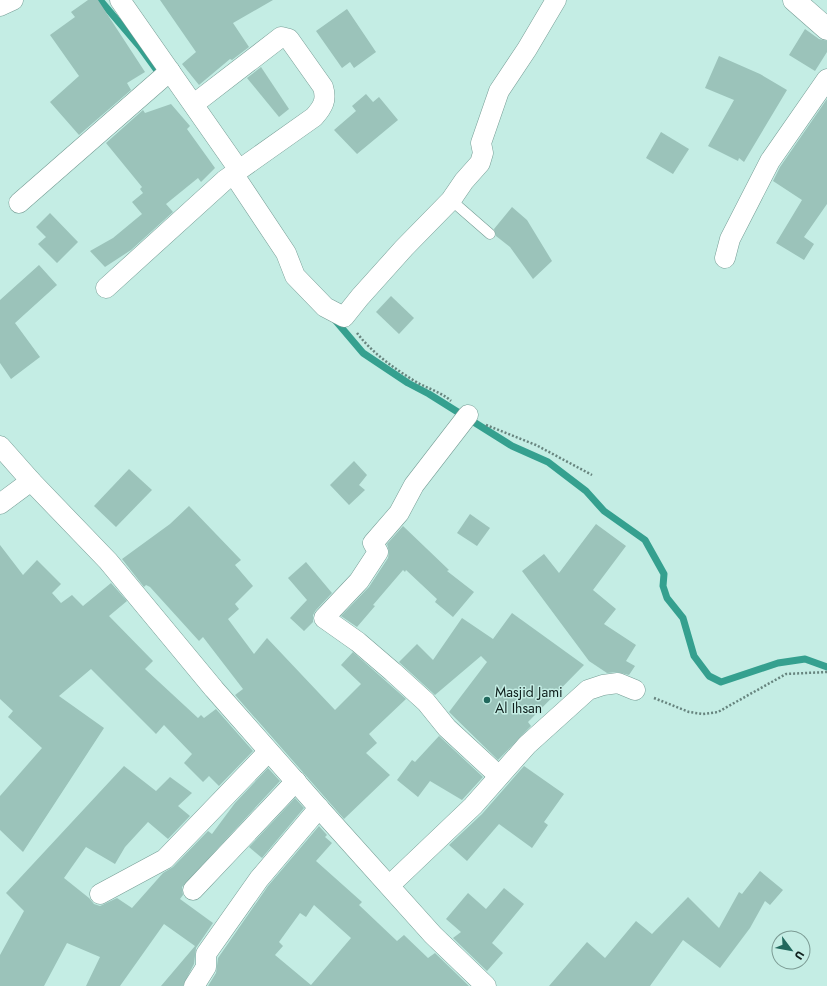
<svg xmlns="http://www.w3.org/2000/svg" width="827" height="986" font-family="Jost,sans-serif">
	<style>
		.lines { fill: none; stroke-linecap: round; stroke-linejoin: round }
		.stream { stroke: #35a08f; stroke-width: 7 }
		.building { fill: #9bc3ba; fill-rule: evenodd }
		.lane-casing { stroke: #769d95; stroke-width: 11 }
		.street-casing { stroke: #769d95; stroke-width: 21 }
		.secondary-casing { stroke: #769d95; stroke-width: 23 }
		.path { stroke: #67847e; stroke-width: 2.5; stroke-dasharray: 2 2; stroke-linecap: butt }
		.lane { stroke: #fff; stroke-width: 10 }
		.street { stroke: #fff; stroke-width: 20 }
		.secondary { stroke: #fff; stroke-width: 22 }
		.poi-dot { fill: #21685d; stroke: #c4ede4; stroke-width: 1.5 }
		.labels { text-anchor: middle; stroke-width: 3; stroke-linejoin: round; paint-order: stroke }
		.poi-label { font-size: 14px; fill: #0f1f1c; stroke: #c4ede4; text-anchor: start }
	</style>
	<rect width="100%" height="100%" fill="#c4ede4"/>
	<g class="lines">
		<!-- stream -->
		<g class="stream">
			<path d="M100,0L140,47L161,76"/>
			<path d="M335,320L363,353L408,383L429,394L512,446L548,462L586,491L604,511L645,540L664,574L663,586L667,598L683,618L694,656L709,676L721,682L778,663L805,659L827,667"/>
		</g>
	</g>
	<!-- building -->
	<g class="building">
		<path d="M88,0H98L145,72L127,83L131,90L79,135L50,102L79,76L50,35L75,17L71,12Z"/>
		<path d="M160,0H273L233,23L249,47L232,60L230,59L199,85L182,64L196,52Z"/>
		<path d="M347,9L376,52L354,68L350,62L342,68L316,31Z"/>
		<path d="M805,29L819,39L827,41V52L815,71L789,55Z"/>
		<path d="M719,56L760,74L787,90L744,162L739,158L738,161L708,146L734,100L705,88Z"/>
		<path d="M261,67L289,109L279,117L247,78Z"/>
		<path d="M366,94L373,102L379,97L398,120L357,154L334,130L356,111L352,106Z"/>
		<path d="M827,99V204L804,237L814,244L804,260L776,243L802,200L773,181L780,167Z"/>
		<path d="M171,104L190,126L187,129L215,168L201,182L198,178L166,204L173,212L131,250L105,267L90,251L113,238L142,214L132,202L143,193L140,189L142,187L106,143L143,110L145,113Z"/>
		<path d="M661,132L689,149L673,174L646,158Z"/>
		<path d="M512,207L527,220L552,261L533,279L510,247L496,236L494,229Z"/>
		<path d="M50,213L78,242L57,263L38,244L46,237L36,227Z"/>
		<path d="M39,265L57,285L15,323L40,357L11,379L0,363V300Z"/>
		<path d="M391,296L414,318L399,334L376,312Z"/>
		<path d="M354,461L367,475L359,485L365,490L349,505L330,485Z"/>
		<path d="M129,469L152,490L116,527L94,506Z"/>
		<path d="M189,506L241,560L235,565L253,586L235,604L239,609L228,619L254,654L267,638L335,710L361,684L341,665L353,652L406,699L369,734L377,743L366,753L390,775L344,819L235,695L243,689L203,637L199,641L150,587L146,585L144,587L122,559L170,524Z"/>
		<path d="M470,514L490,528L477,546L457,533Z"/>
		<path d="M596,524L626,546L593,590L616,609L604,624L636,645L626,661L635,666L629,675L617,672L607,673L589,661L522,571L544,554L559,573Z"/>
		<path d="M403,526L449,570L447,571L474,592L453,617L435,602L437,599L406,570L405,572L403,570L373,605L375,606L357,627L341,616L369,587L388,558L389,552L387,544Z"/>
		<path d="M0,545L23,575L37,560L61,584L52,593L61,603L72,595L83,606L111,583L127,601L109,616L153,661L145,669L198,718L201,715L204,718L216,709L253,751L219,786L209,776L203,782L184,763L192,754L164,725L156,734L91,669L59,696L104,728L23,852L0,830V796L42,748L8,717L13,711L0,699Z"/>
		<path d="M306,562L332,593L316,610L313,615V622L304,631L290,618L307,600L288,578Z"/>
		<path d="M512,613L584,665L528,722L531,726L498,760L449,712L487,662L481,656L435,695L399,662L417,644L433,660L462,618L493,639Z"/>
		<path d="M439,736L483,777L462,800L430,781L418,797L397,780L412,760L415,762Z"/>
		<path d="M124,766L156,791L170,777L192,793L178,806L190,816L168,839L148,822L125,847L115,864L86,847L64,878L89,898L94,904L100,906L117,898L132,908L163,873L173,867L208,831L212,834L235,803L268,768L280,781L182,887L183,895L180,899L213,923L196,948L194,964L183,986H161L195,946L164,924L120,986H86L100,957L67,943L44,986H0V955L24,911L6,893Z"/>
		<path d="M524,766L564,794L544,822L548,825L532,848L499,824L467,861L449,845L482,814Z"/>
		<path d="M295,798L304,808L262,858L249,847Z"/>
		<path d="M319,826L327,835L325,837L332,843L316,861L362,902L359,905L397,941L404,935L428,958L435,953L469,986H208L216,973L218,958L268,886ZM314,905L351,938L311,985L275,955L283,946L279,942L300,913L306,917Z"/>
		<path d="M760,871L783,890L770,905L765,901L750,928L720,968L683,940L650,986H549L587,942L605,958L636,921L652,934L688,897L719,928L739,892L742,894Z"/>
		<path d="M504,888L524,904L492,943L503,953L487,971L453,938L461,932L446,919L468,893L486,909Z"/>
	</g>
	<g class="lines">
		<defs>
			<path id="lane" d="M451,200L490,234"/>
			<g id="street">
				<path d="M120,0L239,170"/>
				<path d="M0,6L13,0"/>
				<path d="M234,175L286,253L295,276L325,307L344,317L360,297L404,248L451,200L464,181L480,163L483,153L481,143L499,91L527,49L556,0"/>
				<path d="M19,203L170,71"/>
				<path d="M725,258L730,239L770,161L827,79"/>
				<path d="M106,288L225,180L314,117C323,107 327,100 323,87L289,39L281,37L194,104"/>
				<path d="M468,415L414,485L399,513L373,543L378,552L359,581L324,618L358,642L393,672L426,702L447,728L499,776"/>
				<path d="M0,446L31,481L108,561L214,689L319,808L433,935L486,986"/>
				<path d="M0,504L31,481"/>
				<path d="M390,885L473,806L527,745L588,690L603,685L618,683L635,690"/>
				<path d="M193,890L296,781"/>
				<path d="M100,894L165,859L268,752"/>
				<path d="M194,986L206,967V954L259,879L319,808"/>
			</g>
			<path id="secondary" d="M794,0L827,29"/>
		</defs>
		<!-- lane casing -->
		<use href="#lane" class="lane-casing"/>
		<!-- street casing -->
		<use href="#street" class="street-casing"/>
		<!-- secondary casing -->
		<use href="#secondary" class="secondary-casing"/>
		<!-- path -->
		<g class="path">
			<path d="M357,333C373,354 395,369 418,383C429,389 441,392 451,401"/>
			<path d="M486,425L536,445L592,475"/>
			<path d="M654,698L689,712L703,714L718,712L786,674L827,672"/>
		</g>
		<!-- lane -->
		<use href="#lane" class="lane"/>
		<!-- street -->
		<use href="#street" class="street"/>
		<!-- secondary -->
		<use href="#secondary" class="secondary"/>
	</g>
	<!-- markers -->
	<circle class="poi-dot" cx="487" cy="700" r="4"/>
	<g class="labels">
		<!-- poi labels -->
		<g class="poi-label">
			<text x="495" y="697">Masjid Jami<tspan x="495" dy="16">Al Ihsan</tspan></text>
		</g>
	</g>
	<!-- north arrow -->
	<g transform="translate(791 950) rotate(122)"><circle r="19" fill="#c4ede4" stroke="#7c9b94"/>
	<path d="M0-3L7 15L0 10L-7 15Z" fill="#21685d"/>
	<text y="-6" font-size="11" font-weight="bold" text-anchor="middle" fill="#0f1f1c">U</text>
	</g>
</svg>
